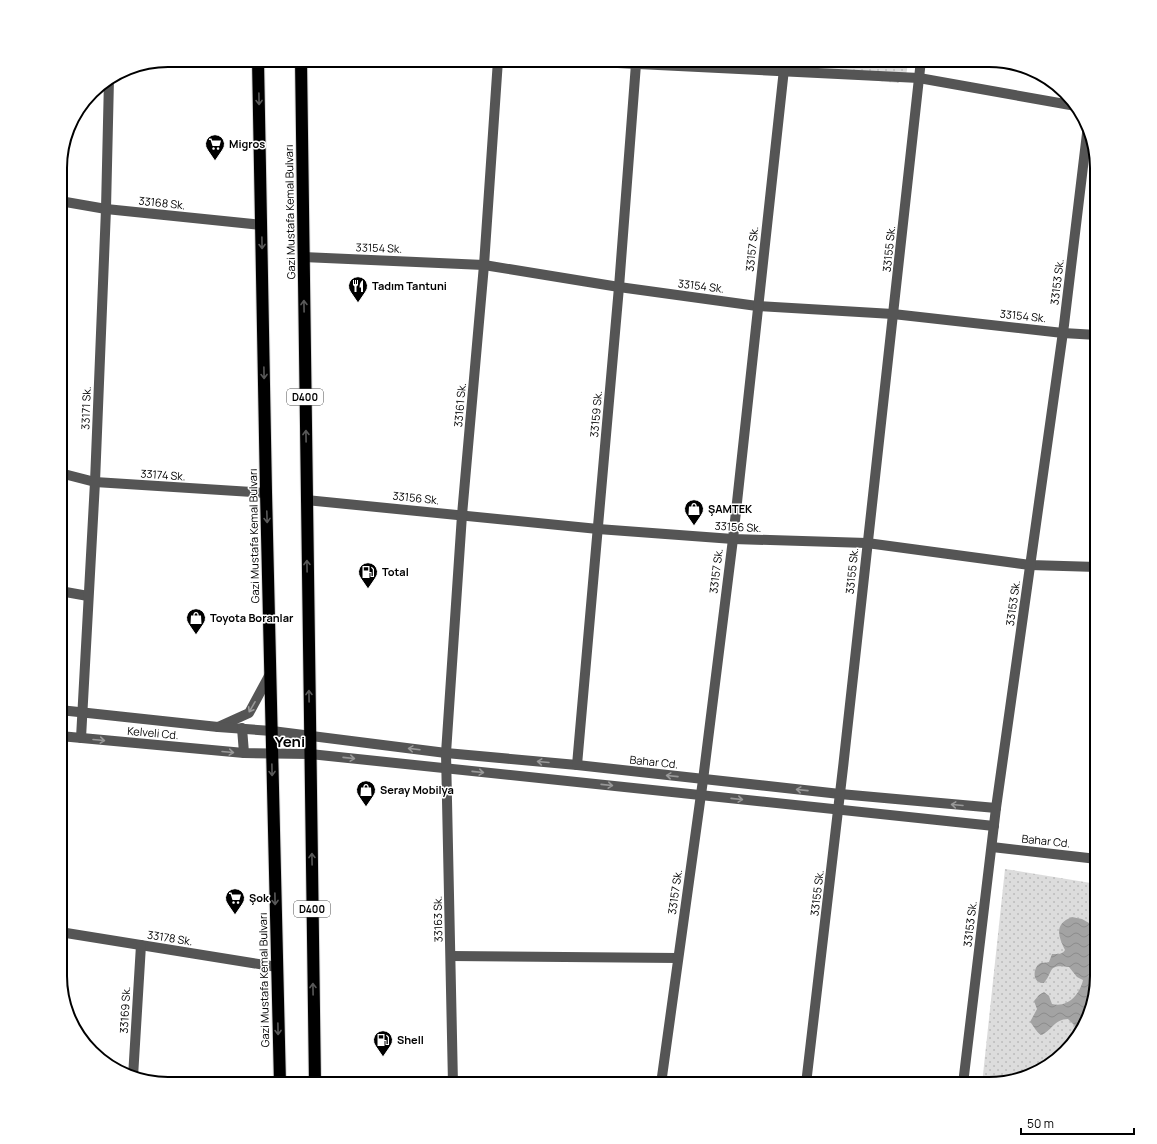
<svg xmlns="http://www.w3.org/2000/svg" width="1157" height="1144" font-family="Manrope,sans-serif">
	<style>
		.park { fill: url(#park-dots) }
		.water { fill: url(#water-waves) }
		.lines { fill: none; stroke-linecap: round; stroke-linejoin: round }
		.highway-casing { stroke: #dbdbdb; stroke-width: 14 }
		.minor { stroke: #555; stroke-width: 10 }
		.highway { stroke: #000; stroke-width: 12 }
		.oneway { stroke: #595959 }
		.oneway2 { stroke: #999 }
		.labels { text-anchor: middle; stroke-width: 3; stroke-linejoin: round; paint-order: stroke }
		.shield { fill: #fff; stroke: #4c4c4c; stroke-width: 1 }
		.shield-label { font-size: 10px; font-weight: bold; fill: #000 }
		.poi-label { font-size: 11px; font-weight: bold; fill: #000; stroke: #fff; text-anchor: start }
		.street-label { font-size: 11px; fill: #000; stroke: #fff }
		.district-label { font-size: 15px; font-weight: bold; fill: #000; stroke: #fff }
		.rim { fill: none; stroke: #000; stroke-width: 2 }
	</style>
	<defs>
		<pattern id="park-dots" width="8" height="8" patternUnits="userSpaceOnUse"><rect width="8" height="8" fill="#dcdcdc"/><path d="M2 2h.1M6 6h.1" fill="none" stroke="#bbb" stroke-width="1.8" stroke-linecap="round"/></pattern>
		<pattern id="water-waves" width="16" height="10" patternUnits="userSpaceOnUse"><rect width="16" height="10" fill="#a3a3a3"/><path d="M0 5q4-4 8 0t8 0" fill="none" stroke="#8b8b8b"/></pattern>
	</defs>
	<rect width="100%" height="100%" fill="#fff"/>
	<!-- park -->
	<g class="park">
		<path d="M801,60H907C908,70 907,78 898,83L810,74L802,72Z"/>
		<path d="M1005,869L1097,884V976L1089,1018L1060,1057L1030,1076L989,1084H982Z"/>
	</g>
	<!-- water -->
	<path class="water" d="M1072,917L1082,919L1089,923L1095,925L1097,924V950C1092,955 1093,959 1093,966C1092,974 1089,978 1095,985L1089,1018L1079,1030L1068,1019C1054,1019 1052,1031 1041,1035C1036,1032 1034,1026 1030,1022L1037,1009L1034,1001L1039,995L1044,992L1049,996L1052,1004C1068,1008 1080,994 1083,980L1077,977L1069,967C1047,964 1054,971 1044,983C1033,984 1032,970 1039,964C1041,962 1046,963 1049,962L1052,954C1057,954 1062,955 1065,950C1058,936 1054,924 1072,917Z"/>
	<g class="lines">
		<defs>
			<g id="highway">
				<path d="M258,60C261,204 263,348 266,492C270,690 275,887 280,1084"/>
				<path d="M301,60L315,1084"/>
			</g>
		</defs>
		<!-- highway casing -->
		<use href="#highway" class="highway-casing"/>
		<!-- minor -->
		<g class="minor">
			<path d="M557,60L919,78L1076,106"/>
			<path d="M60,201L106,209L262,225"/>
			<path d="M303,257L484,265L619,287L757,306L893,314L1063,333L1097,335"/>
			<path d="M60,473L95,482L266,493"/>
			<path d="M306,500L598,529L733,539L867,543L1030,565L1097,567"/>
			<path d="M60,591L88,596"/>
			<path d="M60,710L218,727L249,713L270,674"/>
			<path d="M218,727L272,731L446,753L577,765L840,794L996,808"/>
			<path d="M242,728L244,753"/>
			<path d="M60,736L244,753L310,754L994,826"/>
			<path d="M81,738L95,482L106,209L109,79"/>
			<path d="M577,765L619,287L636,64"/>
			<path d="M992,847L1097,859"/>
			<path d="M60,932L277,967"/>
			<path d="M451,956L678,958"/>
			<path d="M133,1077L141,945"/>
			<path d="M453,1084L446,753L462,515L484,265L498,60"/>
			<path d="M661,1084L703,780L733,539L785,60"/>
			<path d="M806,1084C847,743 884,402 921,60"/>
			<path d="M963,1084L996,808L1064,325L1088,125"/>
		</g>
		<!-- highway -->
		<use href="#highway" class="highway"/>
	</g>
	<!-- one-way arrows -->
	<defs><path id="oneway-shaft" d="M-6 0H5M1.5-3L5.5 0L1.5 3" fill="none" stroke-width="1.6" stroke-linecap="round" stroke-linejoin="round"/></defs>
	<g class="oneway">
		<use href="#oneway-shaft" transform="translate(259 99) rotate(89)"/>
		<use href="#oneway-shaft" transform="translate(262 243) rotate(89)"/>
		<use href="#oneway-shaft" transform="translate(304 306) rotate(-91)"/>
		<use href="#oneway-shaft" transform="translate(264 373) rotate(89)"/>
		<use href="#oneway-shaft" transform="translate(306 436) rotate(-91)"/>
		<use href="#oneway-shaft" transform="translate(267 517) rotate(88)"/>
		<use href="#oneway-shaft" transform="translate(307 566) rotate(-91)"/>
		<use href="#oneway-shaft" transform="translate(309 696) rotate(-91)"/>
		<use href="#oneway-shaft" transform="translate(272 770) rotate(89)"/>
		<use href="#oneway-shaft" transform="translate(312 859) rotate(-91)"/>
		<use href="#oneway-shaft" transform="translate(275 899) rotate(89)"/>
		<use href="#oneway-shaft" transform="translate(313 989) rotate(-91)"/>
		<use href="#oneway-shaft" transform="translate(278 1029) rotate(89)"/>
	</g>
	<g class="oneway2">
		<use href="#oneway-shaft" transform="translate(252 707) rotate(120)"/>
		<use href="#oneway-shaft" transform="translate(99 740) rotate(5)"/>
		<use href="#oneway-shaft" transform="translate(414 749) rotate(-173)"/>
		<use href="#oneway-shaft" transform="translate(228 752) rotate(5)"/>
		<use href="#oneway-shaft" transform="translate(349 758) rotate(6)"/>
		<use href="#oneway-shaft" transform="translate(543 762) rotate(-175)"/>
		<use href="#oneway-shaft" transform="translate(478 772) rotate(6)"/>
		<use href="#oneway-shaft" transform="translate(672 776) rotate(-174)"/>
		<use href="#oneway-shaft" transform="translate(607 785) rotate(6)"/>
		<use href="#oneway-shaft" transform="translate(802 790) rotate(-174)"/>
		<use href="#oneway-shaft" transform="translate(737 799) rotate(6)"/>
		<use href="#oneway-shaft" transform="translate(957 805) rotate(-175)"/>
	</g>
	<!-- icons -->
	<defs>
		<symbol id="supermarket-pin" viewBox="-11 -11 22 30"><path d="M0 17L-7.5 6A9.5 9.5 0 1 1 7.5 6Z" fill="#000" stroke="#fff"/><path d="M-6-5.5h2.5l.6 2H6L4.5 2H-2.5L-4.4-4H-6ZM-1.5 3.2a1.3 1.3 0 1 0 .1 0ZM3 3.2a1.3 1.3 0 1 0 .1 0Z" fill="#fff"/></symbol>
		<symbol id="restaurant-pin" viewBox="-11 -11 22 30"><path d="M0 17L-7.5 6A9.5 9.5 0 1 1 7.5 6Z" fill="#000" stroke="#fff"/><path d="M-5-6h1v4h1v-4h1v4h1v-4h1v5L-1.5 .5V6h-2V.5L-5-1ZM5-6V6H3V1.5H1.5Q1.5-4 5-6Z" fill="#fff"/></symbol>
		<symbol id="shop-pin" viewBox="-11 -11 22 30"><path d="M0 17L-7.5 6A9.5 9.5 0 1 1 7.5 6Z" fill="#000" stroke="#fff"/><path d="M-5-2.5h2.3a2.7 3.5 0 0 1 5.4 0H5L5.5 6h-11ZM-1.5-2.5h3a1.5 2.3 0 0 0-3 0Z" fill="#fff"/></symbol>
		<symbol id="fuel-pin" viewBox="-11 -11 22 30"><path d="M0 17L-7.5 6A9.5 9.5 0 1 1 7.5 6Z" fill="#000" stroke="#fff"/><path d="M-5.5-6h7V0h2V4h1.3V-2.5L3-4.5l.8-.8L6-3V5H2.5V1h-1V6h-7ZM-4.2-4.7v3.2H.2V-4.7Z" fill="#fff"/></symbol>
	</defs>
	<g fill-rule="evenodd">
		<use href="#supermarket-pin" x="204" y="133" width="22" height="30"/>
		<use href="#restaurant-pin" x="347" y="275" width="22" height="30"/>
		<use href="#shop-pin" x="683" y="498" width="22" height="30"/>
		<use href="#fuel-pin" x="357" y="561" width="22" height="30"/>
		<use href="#shop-pin" x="185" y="607" width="22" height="30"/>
		<use href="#shop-pin" x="355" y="779" width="22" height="30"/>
		<use href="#supermarket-pin" x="224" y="887" width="22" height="30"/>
		<use href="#fuel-pin" x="372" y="1029" width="22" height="30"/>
	</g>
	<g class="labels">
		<!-- shield labels -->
		<g class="shield">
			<rect x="287" y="389" width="36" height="16" rx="3"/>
			<rect x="294" y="901" width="36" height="16" rx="3"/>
		</g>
		<g class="shield-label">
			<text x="305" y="401">D400</text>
			<text x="312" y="913">D400</text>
		</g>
		<!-- poi labels -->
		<g class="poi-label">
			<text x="229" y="148">Migros</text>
			<text x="372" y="290">Tadım Tantuni</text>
			<text x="708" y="513">ŞAMTEK</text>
			<text x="382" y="576">Total</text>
			<text x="210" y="622">Toyota Boranlar</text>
			<text x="380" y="794">Seray Mobilya</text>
			<text x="249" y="902">Şok</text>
			<text x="397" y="1044">Shell</text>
		</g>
		<!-- street labels -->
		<g class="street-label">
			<text transform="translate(162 203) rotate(6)" y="4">33168 Sk.</text>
			<text transform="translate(290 212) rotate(-91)" y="4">Gazi Mustafa Kemal Bulvarı</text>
			<text transform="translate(379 248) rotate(2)" y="4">33154 Sk.</text>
			<text transform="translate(752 249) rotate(-84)" y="4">33157 Sk.</text>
			<text transform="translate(889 249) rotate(-84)" y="4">33155 Sk.</text>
			<text transform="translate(1057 282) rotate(-83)" y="4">33153 Sk.</text>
			<text transform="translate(701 286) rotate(7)" y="4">33154 Sk.</text>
			<text transform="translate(1023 316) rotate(6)" y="4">33154 Sk.</text>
			<text transform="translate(460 405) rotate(-85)" y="4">33161 Sk.</text>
			<text transform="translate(86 408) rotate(-88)" y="4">33171 Sk.</text>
			<text transform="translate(596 414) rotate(-85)" y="4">33159 Sk.</text>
			<text transform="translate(163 475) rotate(4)" y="4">33174 Sk.</text>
			<text transform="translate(416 498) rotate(6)" y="4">33156 Sk.</text>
			<text transform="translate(738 527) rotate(3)" y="4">33156 Sk.</text>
			<text transform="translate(254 536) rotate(-91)" y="4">Gazi Mustafa Kemal Bulvarı</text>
			<text transform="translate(716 571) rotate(-83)" y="4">33157 Sk.</text>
			<text transform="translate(852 571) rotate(-84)" y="4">33155 Sk.</text>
			<text transform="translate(1013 603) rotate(-82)" y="4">33153 Sk.</text>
			<text transform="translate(153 733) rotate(5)" y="4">Kelveli Cd.</text>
			<text transform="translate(654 762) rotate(6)" y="4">Bahar Cd.</text>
			<text transform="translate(1046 841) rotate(6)" y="4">Bahar Cd.</text>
			<text transform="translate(675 892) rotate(-82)" y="4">33157 Sk.</text>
			<text transform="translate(817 893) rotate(-83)" y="4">33155 Sk.</text>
			<text transform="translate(438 919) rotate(-91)" y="4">33163 Sk.</text>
			<text transform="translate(970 924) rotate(-83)" y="4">33153 Sk.</text>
			<text transform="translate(170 938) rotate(9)" y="4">33178 Sk.</text>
			<text transform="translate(264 980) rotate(-91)" y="4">Gazi Mustafa Kemal Bulvarı</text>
			<text transform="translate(125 1010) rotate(-87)" y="4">33169 Sk.</text>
		</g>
		<!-- district labels -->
		<g class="district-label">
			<text x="290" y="747">Yeni</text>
		</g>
	</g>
	<!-- crop -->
	<path d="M0 0H1157V1144H0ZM168 67H989A101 101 0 0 1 1090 168V976A101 101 0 0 1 989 1077H168A101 101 0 0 1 67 976V168A101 101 0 0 1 168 67Z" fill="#fff" fill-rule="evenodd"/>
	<path class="rim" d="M168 67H989A101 101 0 0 1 1090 168V976A101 101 0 0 1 989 1077H168A101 101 0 0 1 67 976V168A101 101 0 0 1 168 67Z"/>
	<!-- scale -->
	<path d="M1021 1128v6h113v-6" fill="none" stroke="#000000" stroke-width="2"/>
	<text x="1027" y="1128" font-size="12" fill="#000000" stroke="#ffffff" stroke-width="3" paint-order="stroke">50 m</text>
</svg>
